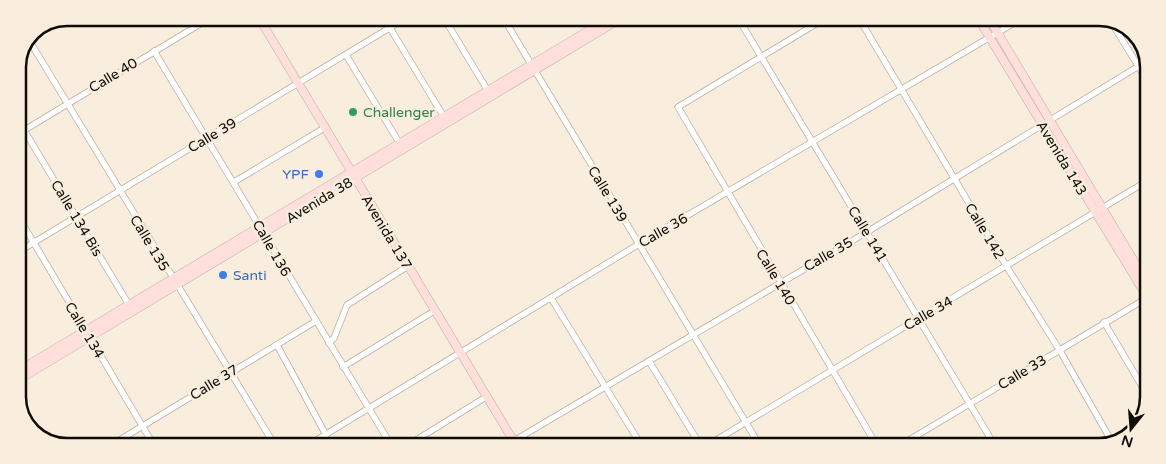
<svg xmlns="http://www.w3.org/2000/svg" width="1166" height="464" font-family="'Varela Round',sans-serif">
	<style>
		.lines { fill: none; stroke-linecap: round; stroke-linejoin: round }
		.street-casing { stroke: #b8ae9e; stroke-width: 7 }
		.secondary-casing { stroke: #b8ae9e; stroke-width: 9 }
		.street { stroke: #fff; stroke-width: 5.5 }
		.secondary { stroke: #fedfdc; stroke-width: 8 }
		.leisure-dot { fill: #2e9e5b; stroke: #f9eede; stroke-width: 2 }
		.shop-dot { fill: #3f7fe0; stroke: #f9eede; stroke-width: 2 }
		.labels { text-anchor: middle; stroke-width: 5; stroke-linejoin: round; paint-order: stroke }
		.street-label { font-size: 14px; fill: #100d07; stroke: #f9eede }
		.leisure-label { font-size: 14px; fill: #27864d; stroke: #f9eede; text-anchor: start }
		.shop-label { font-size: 14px; fill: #366cbe; stroke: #f9eede; text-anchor: end }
		.rim { fill: none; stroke: #100d07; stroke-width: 2.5 }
	</style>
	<rect width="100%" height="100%" fill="#f9eede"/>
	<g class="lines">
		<defs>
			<g id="street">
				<path d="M384,18L444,117"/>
				<path d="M444,18L488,91"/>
				<path d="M504,19L760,446"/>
				<path d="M824,19L678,107L877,446"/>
				<path d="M860,20L1007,267L1059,349L1112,442"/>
				<path d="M1110,20L1148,82"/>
				<path d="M741,23L995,446"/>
				<path d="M29,40L274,444"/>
				<path d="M154,51L391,445"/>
				<path d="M346,55L400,144"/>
				<path d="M24,130L129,305"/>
				<path d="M18,134L210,18"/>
				<path d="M234,182L326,127"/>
				<path d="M18,216L153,444"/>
				<path d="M18,252L406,18"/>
				<path d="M551,298L641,445"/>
				<path d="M1104,322L1146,393"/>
				<path d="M329,343L334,338L347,305L408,266"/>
				<path d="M277,345L326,435"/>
				<path d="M649,361L700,445"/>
				<path d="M343,367L434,311"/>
				<path d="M113,444L316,321"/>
				<path d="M310,444L639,244L1019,20"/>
				<path d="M408,445L486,397"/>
				<path d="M507,445L867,232L1147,61"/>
				<path d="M708,445L1147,181"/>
				<path d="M899,446L1147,298"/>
			</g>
			<g id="secondary">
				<path d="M259,18L516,445"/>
				<path d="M979,20L1147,297"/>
				<path d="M990,20L1147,283"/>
				<path d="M18,371L608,19"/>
				<path d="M18,380L620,19"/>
				<path d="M1106,444L1135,427"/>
			</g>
		</defs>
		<!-- street casing -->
		<use href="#street" class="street-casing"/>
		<!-- secondary casing -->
		<use href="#secondary" class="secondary-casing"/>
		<!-- street -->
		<use href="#street" class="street"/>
		<!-- secondary -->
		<use href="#secondary" class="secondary"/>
	</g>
	<!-- markers -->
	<circle class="leisure-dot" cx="353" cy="112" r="5"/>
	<g class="shop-dot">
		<circle cx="319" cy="174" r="5"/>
		<circle cx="223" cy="275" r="5"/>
	</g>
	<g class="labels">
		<!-- street labels -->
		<g class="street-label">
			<text transform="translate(113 75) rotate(-31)" y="5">Calle 40</text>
			<text transform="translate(212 135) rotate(-31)" y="5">Calle 39</text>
			<text transform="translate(1062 158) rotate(59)" y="5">Avenida 143</text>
			<text transform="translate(608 194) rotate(59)" y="5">Calle 139</text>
			<text transform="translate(319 200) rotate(-31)" y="5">Avenida 38</text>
			<text transform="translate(77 218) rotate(59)" y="5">Calle 134 Bis</text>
			<text transform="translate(663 230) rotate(-30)" y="5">Calle 36</text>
			<text transform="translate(985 231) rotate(59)" y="5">Calle 142</text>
			<text transform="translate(387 232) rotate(59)" y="5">Avenida 137</text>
			<text transform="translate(868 234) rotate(59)" y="5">Calle 141</text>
			<text transform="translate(150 243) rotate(59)" y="5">Calle 135</text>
			<text transform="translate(272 248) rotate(60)" y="5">Calle 136</text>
			<text transform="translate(828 254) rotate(-30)" y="5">Calle 35</text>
			<text transform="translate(776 277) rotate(59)" y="5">Calle 140</text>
			<text transform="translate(928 313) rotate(-30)" y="5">Calle 34</text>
			<text transform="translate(85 330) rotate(59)" y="5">Calle 134</text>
			<text transform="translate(1022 372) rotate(-31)" y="5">Calle 33</text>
			<text transform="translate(214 382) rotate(-32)" y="5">Calle 37</text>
		</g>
		<!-- leisure labels -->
		<g class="leisure-label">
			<text x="363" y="117">Challenger</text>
		</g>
		<!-- shop labels -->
		<g class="shop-label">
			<text x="309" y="179">YPF</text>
			<text x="233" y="280" text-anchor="start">Santi</text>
		</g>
	</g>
	<!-- crop -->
	<path d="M0 0H1166V464H0ZM67 26H1099A41 41 0 0 1 1140 67V397A41 41 0 0 1 1099 438H67A41 41 0 0 1 26 397V67A41 41 0 0 1 67 26Z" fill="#f9eede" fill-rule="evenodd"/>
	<path class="rim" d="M67 26H1099A41 41 0 0 1 1140 67V397A41 41 0 0 1 1099 438H67A41 41 0 0 1 26 397V67A41 41 0 0 1 67 26Z"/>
	<!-- north arrow -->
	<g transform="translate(1131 429) rotate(197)" stroke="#f9eede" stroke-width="4" paint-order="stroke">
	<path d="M0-4L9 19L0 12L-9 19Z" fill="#100d07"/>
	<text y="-8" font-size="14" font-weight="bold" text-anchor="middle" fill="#100d07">N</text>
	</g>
</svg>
